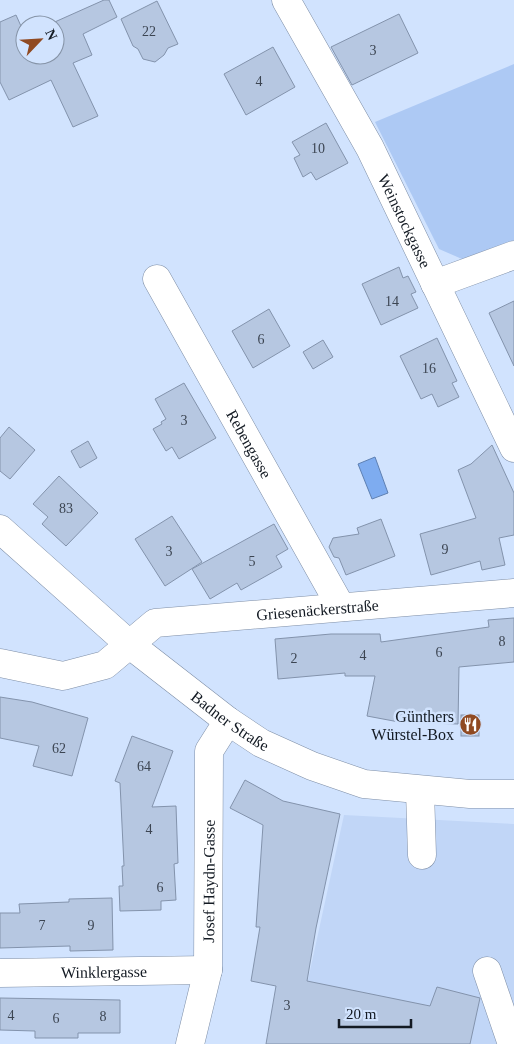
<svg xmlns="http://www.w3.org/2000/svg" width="514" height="1044" font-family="Georgia,serif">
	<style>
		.built { fill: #c1d6f7 }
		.green { fill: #adc9f4 }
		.water { fill: #7eacf0; stroke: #5e80b2 }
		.building { fill: #b6c7e1; stroke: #8393ac }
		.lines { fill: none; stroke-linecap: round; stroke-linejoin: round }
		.minor-casing { stroke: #7e8ea6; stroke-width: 29 }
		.minor { stroke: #fff; stroke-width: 28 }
		.labels { text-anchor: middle; stroke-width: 5; stroke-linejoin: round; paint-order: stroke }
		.number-label { font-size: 14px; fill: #3c4552 }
		.street-label { font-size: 16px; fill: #131a23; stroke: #d1e3fe }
		.poi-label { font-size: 16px; fill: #131a23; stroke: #d1e3fe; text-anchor: end }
	</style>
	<rect width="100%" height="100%" fill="#d1e3fe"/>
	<!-- built -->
	<path class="built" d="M344,815L514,824V1044H294Z"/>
	<!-- green -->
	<path class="green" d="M514,64V240L462,259L439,249L375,122Z"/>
	<!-- water -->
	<path class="water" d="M375,457L388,493L372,499L358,464Z"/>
	<!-- building -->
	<g class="building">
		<path d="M104,0H109L117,17L83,34L92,55L73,63L98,116L73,127L51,80L9,100L0,82V22L16,15L25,35V55H55V25H48Z"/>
		<path d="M157,1L178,44L168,48L164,55L155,62L143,59L138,49L133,46L121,19Z"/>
		<path d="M399,14L418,53L352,85L331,47Z"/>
		<path d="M273,47L295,87L246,115L224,74Z"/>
		<path d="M326,123L348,163L316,180L311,172L303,177L294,158L300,155L292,142Z"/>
		<path d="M399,267L403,278L408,276L416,292L411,294L418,308L381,325L362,284Z"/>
		<path d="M514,301V366L489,313Z"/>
		<path d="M269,309L290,346L253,368L232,331Z"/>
		<path d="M437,338L457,381L452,383L459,397L438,407L432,394L421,399L400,356Z"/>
		<path d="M323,340L333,357L313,369L303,352Z"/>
		<path d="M184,383L216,438L179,459L172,447L166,451L153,429L162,424L161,422L166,419L155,399Z"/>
		<path d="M9,427L35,450L10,479L0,471V438Z"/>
		<path d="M88,441L97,458L80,468L71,451Z"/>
		<path d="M492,445L514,493V535L499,538L505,565L482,570L480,561L431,575L420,534L476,518L458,470L471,464Z"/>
		<path d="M59,476L98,513L66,546L42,524L48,517L33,504Z"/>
		<path d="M172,516L202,562L165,586L135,539Z"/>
		<path d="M381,519L395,556L346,575L339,558L334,557L329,547L333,538L359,534L357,528Z"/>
		<path d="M274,524L288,549L276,556L282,567L241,590L237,583L210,599L192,569Z"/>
		<path d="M514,618V662L459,667L458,724L399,722L367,716L375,676H345V673L278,679L275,639L331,634H380L381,642L489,627L488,620Z"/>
		<path d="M0,697L32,702L88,718L72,776L33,766L39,746L0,738Z"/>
		<rect x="461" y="715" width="18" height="21"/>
		<path d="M132,736L173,751L152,807L176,806L178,863L174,864L176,900L161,901V910L120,911L119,886H123L122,866H124L120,783L115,781Z"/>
		<path d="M245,780L283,801L340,814L316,928L307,981L430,1006L437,987L480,998L470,1044H266L276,986L251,981L260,927H256L263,825L230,808Z"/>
		<path d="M112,898L113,950L70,951V946L0,948V913H20L19,904L69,902V899Z"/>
		<path d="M0,998L120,1000V1033H78V1038H35V1031L0,1030Z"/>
	</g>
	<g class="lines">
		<defs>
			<g id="minor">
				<path id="s1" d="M286,0L370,148L514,448"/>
				<path id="s2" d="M157,279L341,607"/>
				<path d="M435,284L514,255"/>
				<path id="s3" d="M0,529L129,644L228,721L261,743L312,766L364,784L470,794H514"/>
				<path id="s4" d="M0,663L63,676L105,665L155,623L514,593"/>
				<path d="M420,791L422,855"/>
				<path d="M487,971L512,1044"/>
				<path id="s5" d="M0,973L208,970"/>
				<path id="s6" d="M190,1044L208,970L209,751L228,721"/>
			</g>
		</defs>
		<!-- minor casing -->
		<use href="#minor" class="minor-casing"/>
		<!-- minor -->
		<use href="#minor" class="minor"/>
	</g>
	<!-- icons -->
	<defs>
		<symbol id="restaurant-disc" viewBox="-11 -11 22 22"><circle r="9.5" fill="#904a22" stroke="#d1e3fe"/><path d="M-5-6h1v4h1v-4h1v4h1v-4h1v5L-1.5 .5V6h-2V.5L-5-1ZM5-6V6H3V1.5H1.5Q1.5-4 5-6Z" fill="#fff"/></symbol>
	</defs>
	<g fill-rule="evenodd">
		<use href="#restaurant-disc" x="458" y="712" width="25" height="25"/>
	</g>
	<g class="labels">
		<!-- number labels -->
		<g class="number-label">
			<text x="149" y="36">22</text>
			<text x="373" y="55">3</text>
			<text x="259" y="86">4</text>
			<text x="318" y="153">10</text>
			<text x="392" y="306">14</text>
			<text x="261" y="344">6</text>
			<text x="429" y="373">16</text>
			<text x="184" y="425">3</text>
			<text x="66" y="513">83</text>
			<text x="445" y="554">9</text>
			<text x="169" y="556">3</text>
			<text x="252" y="566">5</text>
			<text x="502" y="646">8</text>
			<text x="439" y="657">6</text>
			<text x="363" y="660">4</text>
			<text x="294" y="663">2</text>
			<text x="59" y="753">62</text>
			<text x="144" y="771">64</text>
			<text x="149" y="834">4</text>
			<text x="160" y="892">6</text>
			<text x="42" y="930">7</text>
			<text x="91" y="930">9</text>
			<text x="287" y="1010">3</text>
			<text x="11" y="1020">4</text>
			<text x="103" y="1021">8</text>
			<text x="56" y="1023">6</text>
		</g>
		<!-- street labels -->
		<g class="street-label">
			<text dy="6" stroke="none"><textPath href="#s1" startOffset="251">Weinstockgasse</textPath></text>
			<text dy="6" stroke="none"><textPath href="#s2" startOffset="189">Rebengasse</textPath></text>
			<text dy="6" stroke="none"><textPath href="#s4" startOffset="336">Griesenäckerstraße</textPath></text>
			<text dy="6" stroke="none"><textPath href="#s3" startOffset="300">Badner Straße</textPath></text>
			<text dy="6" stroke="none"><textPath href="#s6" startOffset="165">Josef Haydn-Gasse</textPath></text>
			<text dy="6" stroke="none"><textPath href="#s5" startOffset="104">Winklergasse</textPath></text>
		</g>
		<!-- poi labels -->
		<g class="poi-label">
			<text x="454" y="722">Günthers<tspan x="454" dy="18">Würstel-Box</tspan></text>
		</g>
	</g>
	<!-- north arrow -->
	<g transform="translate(40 40) rotate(65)"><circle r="24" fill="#d1e3fe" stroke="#8593a6"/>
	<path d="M0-4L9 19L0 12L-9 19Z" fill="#904a22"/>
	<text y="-8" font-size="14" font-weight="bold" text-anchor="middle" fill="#131a23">N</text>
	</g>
	<!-- scale -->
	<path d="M339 1019v8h72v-8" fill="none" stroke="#131a23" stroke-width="2.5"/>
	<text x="346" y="1019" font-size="15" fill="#131a23" stroke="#d1e3fe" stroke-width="4" paint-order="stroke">20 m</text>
</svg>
